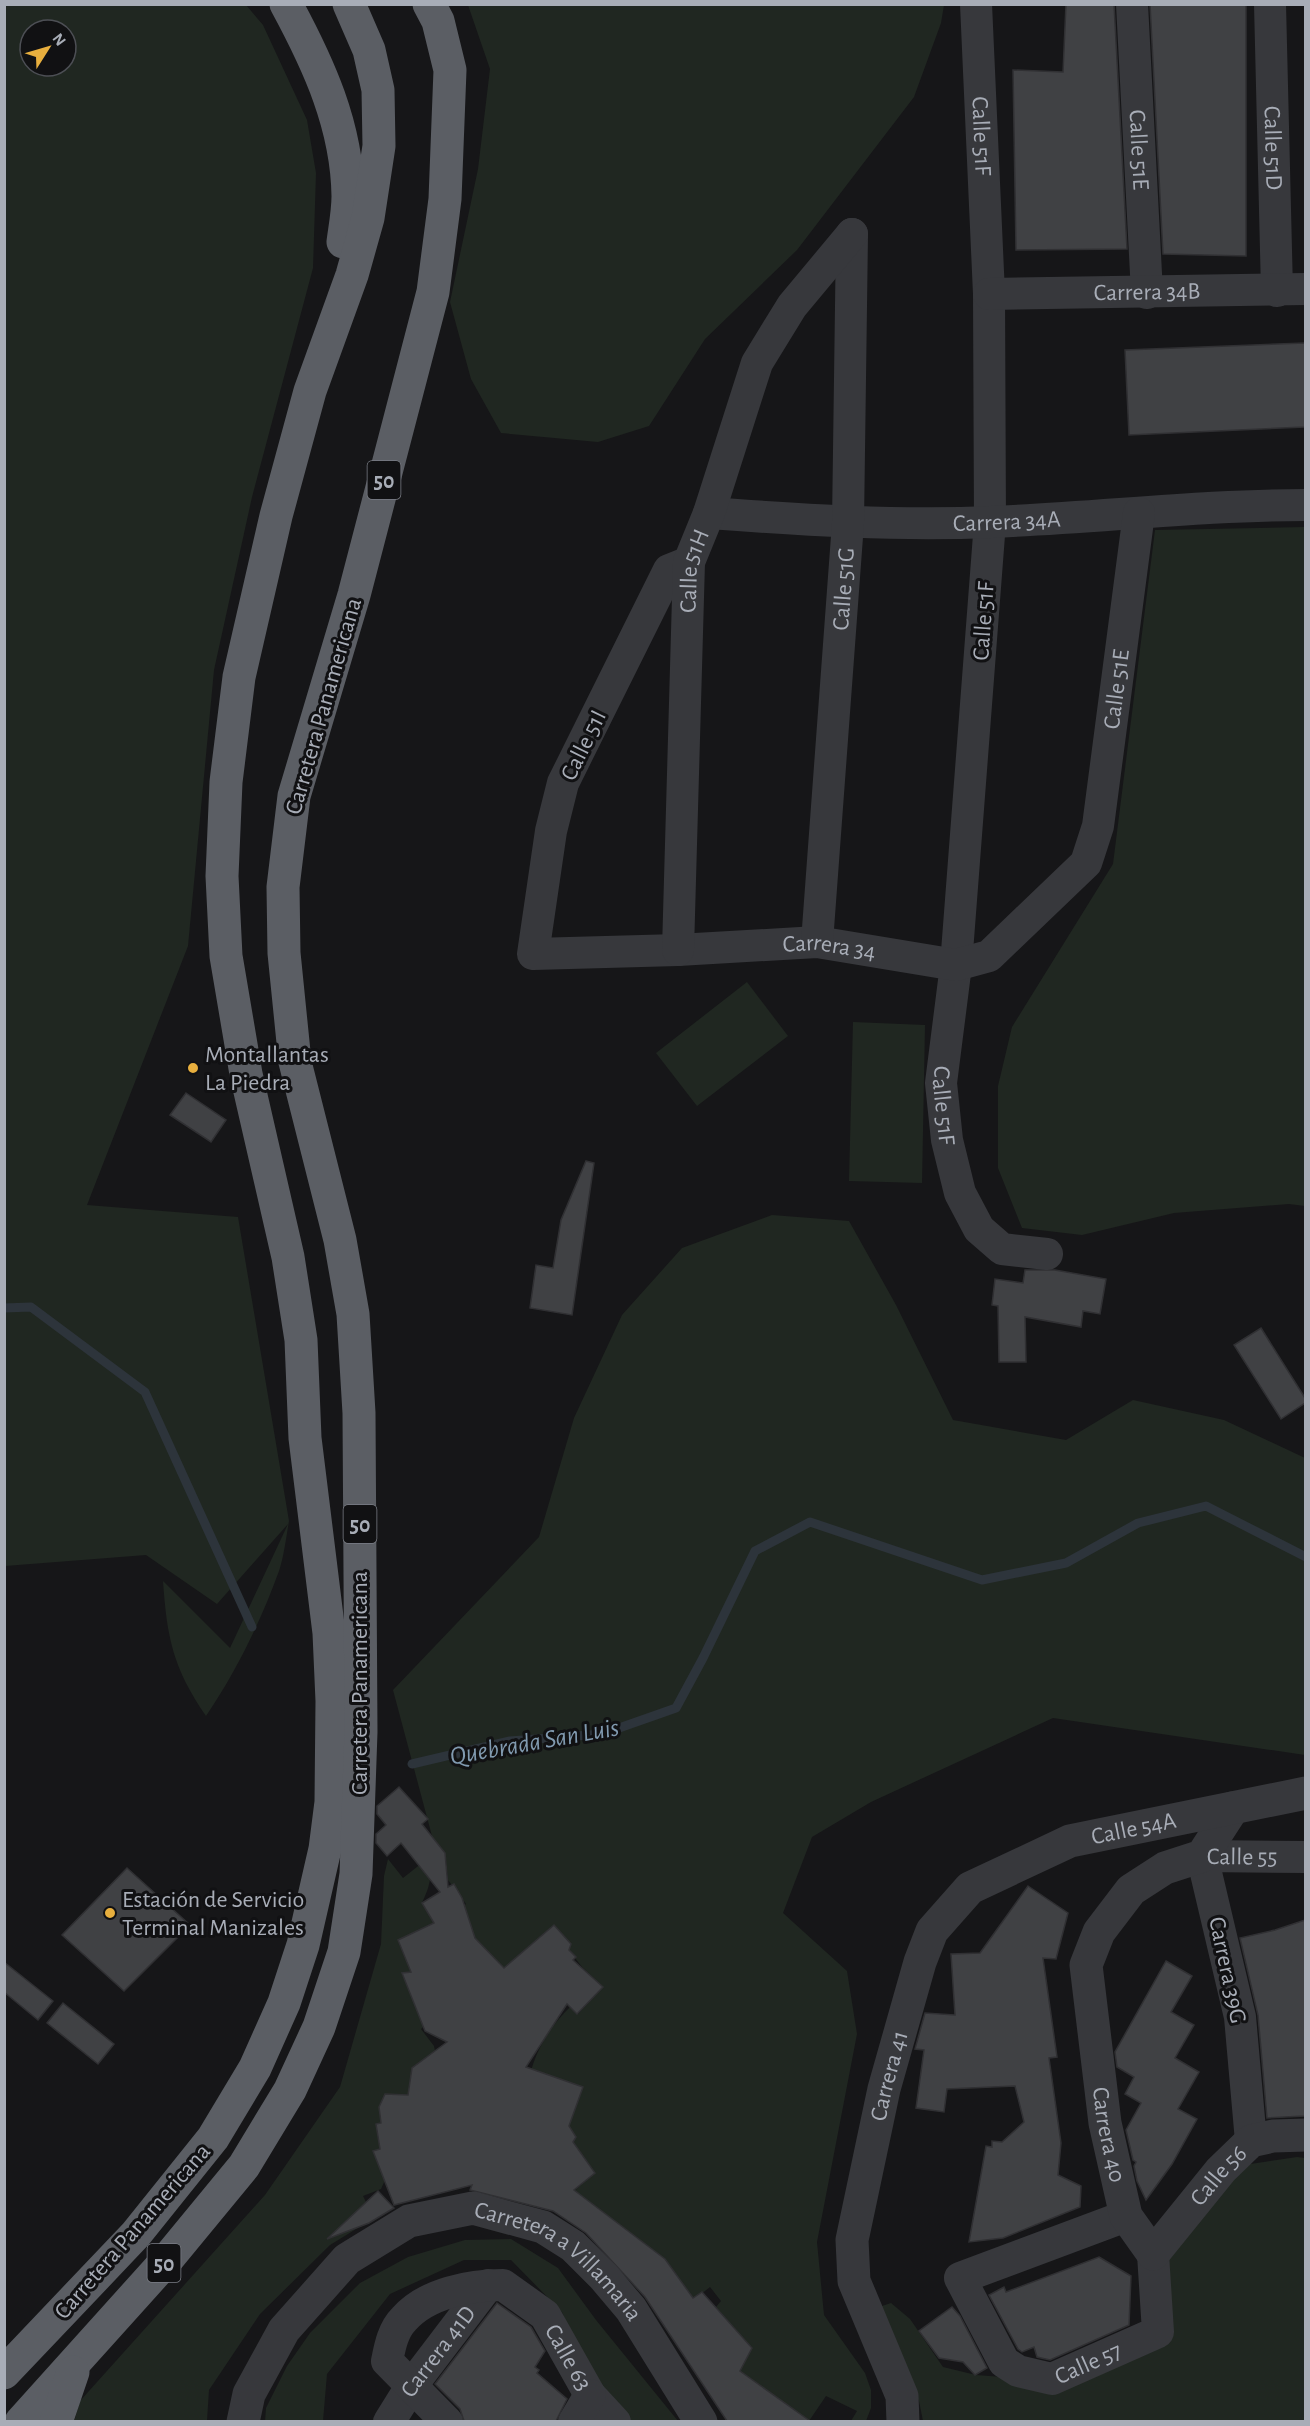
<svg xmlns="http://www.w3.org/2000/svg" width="1310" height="2426" font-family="'Alegreya Sans',sans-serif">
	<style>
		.green { fill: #202721; fill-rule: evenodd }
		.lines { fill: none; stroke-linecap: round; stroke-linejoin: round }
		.stream { stroke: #2d343b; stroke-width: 9 }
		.building { fill: #404144; stroke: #303033; stroke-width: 1.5 }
		.minor { stroke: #37383c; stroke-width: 32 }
		.tertiary { stroke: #37383c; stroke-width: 33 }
		.trunk { stroke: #5b5e64; stroke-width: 33 }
		.poi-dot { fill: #e8af3e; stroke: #111113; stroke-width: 2 }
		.labels { text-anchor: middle; stroke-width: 6; stroke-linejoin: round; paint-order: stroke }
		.shield { fill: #111113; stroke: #7b7e86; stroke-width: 1.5 }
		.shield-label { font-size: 22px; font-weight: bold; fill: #a8adb7 }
		.street-label { font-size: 24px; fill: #a8adb7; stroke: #111113 }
		.poi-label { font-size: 24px; fill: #a8adb7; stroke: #111113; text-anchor: start }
		.water-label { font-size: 26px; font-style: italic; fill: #819ab0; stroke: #111113 }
	</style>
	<rect width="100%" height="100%" fill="#161618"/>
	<!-- green -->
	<g class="green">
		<path d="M5,4L246,5L263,25L307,120L316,173L313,268L252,497L214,670L188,946L87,1205L238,1217L289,1521C286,1538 284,1556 279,1571C261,1621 236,1672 206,1716C173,1668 167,1638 163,1581L230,1648L288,1524L217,1604L146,1555L5,1566ZM30,30H66V66H30Z"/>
		<path d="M468,5V4L944,5L941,23L914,97L797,250L705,339L649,426L598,442L501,433L471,379L450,302L478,169L490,69Z"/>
		<path d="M1305,527V1206L1289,1204L1174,1213L1082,1235L1022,1228L998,1168V1086L1012,1027L1113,864L1155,530Z"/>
		<path d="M747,982L788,1036L697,1106L656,1053Z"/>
		<path d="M853,1022L925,1025L922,1183L849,1181Z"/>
		<path d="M772,1215L849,1221L896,1305L953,1420L1066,1440L1133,1400L1224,1420L1305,1458V1755L1053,1718L871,1802L812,1837L783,1913L847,1971L857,2034L817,2242L824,2315L865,2373L871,2390V2408L866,2421H851L857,2411L826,2396L809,2421H792L798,2414L735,2381L751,2348L716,2307L721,2301L710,2287L675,2315L630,2233L574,2191L595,2173L573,2142L576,2137L566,2122L575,2109L583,2087L565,2081L527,2085C535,2052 546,2031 570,2007L578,2014L603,1987L582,1967L569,1950L571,1944L554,1925L504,1968L474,1937L462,1907L466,1904L448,1880L446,1859H436L426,1840L432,1836L393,1690L539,1537L574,1418L622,1315L682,1248Z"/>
		<path d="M388,1859L403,1878L427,1859C434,1874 429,1888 422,1903L434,1923L398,1941L411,1972L402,1974L426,2024L421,2029L434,2046L435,2051L412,2068L409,2095L385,2094L379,2108L381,2123L376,2125L385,2180L381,2189L363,2196L366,2202L361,2226L330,2245L260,2314L209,2390L207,2421L74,2422L80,2401L265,2195L340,2087L381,1944L384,1876Z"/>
		<path d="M1297,2157L1305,2158V2421H923L919,2401L873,2309L891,2303L910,2319L943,2367L976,2375L1016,2378L1142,2324L1153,2254L1237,2166Z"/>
		<path d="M511,2239L558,2268L596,2320L678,2421H624L595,2393L562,2312L511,2260H464L390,2294L327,2374L323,2421L265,2422L266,2408L287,2366L310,2333L360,2283L408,2257L465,2240Z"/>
	</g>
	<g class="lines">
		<!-- stream -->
		<g class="stream">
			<path d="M4,1308L31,1307L145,1392L252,1627"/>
			<path d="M412,1764L510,1741L602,1734L676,1708L703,1658L755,1551L810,1522L982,1580L1066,1563L1138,1523L1206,1506L1306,1557"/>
		</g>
	</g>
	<!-- building -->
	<g class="building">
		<path d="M1066,4H1114L1127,249L1016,250L1013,70L1063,72Z"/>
		<path d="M1150,4H1246V256L1163,254Z"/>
		<path d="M1305,343V427L1129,435L1125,350Z"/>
		<path d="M186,1093L226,1120L211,1142L170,1115Z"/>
		<path d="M586,1161L594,1163L572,1315L530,1308L536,1265L553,1268L561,1220Z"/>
		<path d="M1025,1270H1055L1106,1279L1100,1314L1083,1311L1081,1327L1025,1317L1026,1362H999L998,1306L992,1305L995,1279L1023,1283Z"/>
		<path d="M1261,1328L1305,1398V1403L1281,1419L1234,1345Z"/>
		<path d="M399,1787L428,1819L422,1824L445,1853L448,1887L454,1884L462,1898L475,1938L504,1968L554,1925L571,1944L569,1950L576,1957L573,1960L603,1987L577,2014L567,2004L526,2067L583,2087L569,2126L576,2137L573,2142L595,2173L574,2190L665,2259L693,2298L702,2292L752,2348L740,2371L810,2421H727L645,2297L586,2233L553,2211L470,2190L472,2185L394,2205L373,2151L380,2149L376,2124L381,2123L379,2107L385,2094L408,2095L412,2068L447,2042L425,2031L402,1973L411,1972L398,1940L434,1923L422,1903L440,1892L401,1843L387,1856L376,1843V1834L386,1825L377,1814V1806Z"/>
		<path d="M127,1868L190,1925L124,1991L62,1935Z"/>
		<path d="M1028,1886L1068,1913L1056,1959L1043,1958L1057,2057L1049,2058L1061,2143L1058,2175L1081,2186L1080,2207L1003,2238L969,2242L986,2146L992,2147V2141L1002,2142L1024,2122L1015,2086L947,2089L944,2112L916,2108L924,2050L915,2049L925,2013L955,2015L951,1954L980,1953Z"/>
		<path d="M1305,1920V2116L1267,2118L1258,2015L1240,1938L1275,1930Z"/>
		<path d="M1166,1961L1192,1976L1171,2012L1194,2025L1175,2058L1199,2072L1178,2109L1197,2119L1172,2164L1146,2200L1137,2181L1134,2166L1136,2162L1133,2160L1126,2130L1141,2103L1125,2094L1134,2077L1117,2067L1115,2052Z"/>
		<path d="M4,1962L53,2001L38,2020L4,1992Z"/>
		<path d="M63,2003L114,2044L98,2064L47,2023Z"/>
		<path d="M378,2191L394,2208L369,2223L327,2239Z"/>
		<path d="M1099,2257L1131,2276L1129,2325L1050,2360L1037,2357L1034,2347L1022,2352L1018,2349L989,2295L1004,2287L1006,2292Z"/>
		<path d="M497,2303L531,2327L545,2351L535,2367L539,2370L537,2373L567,2399L556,2421H464L460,2409L435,2384Z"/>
		<path d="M952,2307L960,2316L987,2368L975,2375L963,2362L939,2358L919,2331Z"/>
	</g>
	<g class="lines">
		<!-- minor -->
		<g class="minor">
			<path id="s1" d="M976,4L989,294L990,522L956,965L941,1083L947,1140L960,1193L979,1229L1002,1249L1047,1254"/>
			<path id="s2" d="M1132,4L1147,293"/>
			<path id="s3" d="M1270,4L1277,291"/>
			<path id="s4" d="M989,294L1306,289"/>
			<path id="s5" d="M709,513C803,520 897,526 991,522C1096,518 1201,505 1306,505"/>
			<path id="s6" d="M689,562L669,570L563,783L551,831L533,954L678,950L817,942L956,965L989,956L1086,863L1098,826L1139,513"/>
			<path id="s7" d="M817,942L848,523L852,234"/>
			<path id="s8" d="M678,950L689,562L709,513L757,363L792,306L852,234"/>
			<path id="s9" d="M1251,2141L1240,2017L1202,1856L1306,1857"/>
			<path id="s10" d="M1126,2216L960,2278L1004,2362L1018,2371L1052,2379L1158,2332L1153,2254"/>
			<path id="s11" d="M389,2422L412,2385L488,2285"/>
			<path id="s12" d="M447,2422L387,2361C390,2346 393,2330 404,2319C427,2293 470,2285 503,2285L545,2315L590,2395L615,2422"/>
			<path d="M574,2422L590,2395"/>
		</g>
		<!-- tertiary -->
		<g class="tertiary">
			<path id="s13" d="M1233,1808L1202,1856L1165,1868L1131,1890L1099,1932L1086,1965L1105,2123L1126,2216L1153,2254L1221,2170L1251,2141L1273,2136L1306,2135"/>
			<path id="s14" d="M243,2422L249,2394L284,2330L347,2259L409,2221L473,2208L543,2227L573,2246L604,2277L631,2309L701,2422"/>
			<path id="s15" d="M903,2422L902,2396L854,2281L852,2240L884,2089L920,1962L932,1931L970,1888L1070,1841L1306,1793"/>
		</g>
		<!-- trunk -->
		<g class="trunk">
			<path d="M286,4C319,65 347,126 348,196C348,211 345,227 343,242"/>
			<path d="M4,2373L136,2234L213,2138L255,2068L284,2003L303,1945L325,1849L331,1802L332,1701L329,1633L305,1438L301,1340L288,1257L246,1074L226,956L222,876L226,782L239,677L276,516L310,391L352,275L368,218L379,146L378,90L369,50L349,4"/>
			<path d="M21,2422L165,2262L244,2166L290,2090L319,2027L344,1952L356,1874L361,1732L359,1413L353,1314L340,1240L295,1062L284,953L283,887L294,796L354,595L433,292L445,199L450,70L438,21L429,4"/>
			<path d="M56,2422L73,2372"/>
		</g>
	</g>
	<!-- markers -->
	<g class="poi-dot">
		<circle cx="193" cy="1068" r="6"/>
		<circle cx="110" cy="1913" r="6"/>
	</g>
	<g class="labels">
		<!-- shield labels -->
		<g class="shield">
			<rect x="367.5" y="461" width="33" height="38" rx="4.5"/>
			<rect x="343.5" y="1505" width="33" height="38" rx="4.5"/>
			<rect x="147.5" y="2244" width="33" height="38" rx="4.5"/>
		</g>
		<g class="shield-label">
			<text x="384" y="488">50</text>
			<text x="360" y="1532">50</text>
			<text x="164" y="2271">50</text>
		</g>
		<!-- street labels -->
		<g class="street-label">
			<text dy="8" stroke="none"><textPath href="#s1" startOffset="132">Calle 51F</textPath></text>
			<text dy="8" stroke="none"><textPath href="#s3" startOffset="144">Calle 51D</textPath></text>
			<text dy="8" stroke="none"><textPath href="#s2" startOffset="146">Calle 51E</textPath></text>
			<text dy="8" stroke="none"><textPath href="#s4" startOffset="158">Carrera 34B</textPath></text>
			<text dy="8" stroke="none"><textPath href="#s5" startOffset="298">Carrera 34A</textPath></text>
			<text dy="8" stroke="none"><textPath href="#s8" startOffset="380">Calle 51H</textPath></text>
			<text dy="8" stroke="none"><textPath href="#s7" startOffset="354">Calle 51G</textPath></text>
			<text transform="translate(983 621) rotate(-86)" y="8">Calle 51F</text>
			<text dy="8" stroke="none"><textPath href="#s6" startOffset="1204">Calle 51E</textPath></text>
			<text transform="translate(323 706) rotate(-74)" y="8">Carretera Panamericana</text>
			<text transform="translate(583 745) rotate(-64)" y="8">Calle 51I</text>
			<text dy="8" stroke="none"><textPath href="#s6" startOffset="730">Carrera 34</textPath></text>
			<text dy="8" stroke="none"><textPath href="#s1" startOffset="1104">Calle 51F</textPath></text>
			<text transform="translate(359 1683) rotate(-90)" y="8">Carretera Panamericana</text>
			<text dy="8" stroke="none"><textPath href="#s15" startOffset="744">Calle 54A</textPath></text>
			<text dy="8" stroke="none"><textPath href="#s9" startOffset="330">Calle 55</textPath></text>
			<text transform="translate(1228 1970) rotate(78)" y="8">Carrera 39G</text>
			<text dy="8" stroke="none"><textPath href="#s15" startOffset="360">Carrera 41</textPath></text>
			<text dy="8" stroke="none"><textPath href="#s13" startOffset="396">Carrera 40</textPath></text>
			<text dy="8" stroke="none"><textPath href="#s13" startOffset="628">Calle 56</textPath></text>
			<text transform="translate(132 2231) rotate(-49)" y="8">Carretera Panamericana</text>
			<text dy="8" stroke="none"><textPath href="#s14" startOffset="438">Carretera a Villamaria</textPath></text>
			<text dy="8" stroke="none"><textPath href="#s11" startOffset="86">Carrera 41D</textPath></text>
			<text dy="8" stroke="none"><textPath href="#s12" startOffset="339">Calle 63</textPath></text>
			<text dy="8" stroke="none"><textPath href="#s10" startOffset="363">Calle 57</textPath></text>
		</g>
		<!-- poi labels -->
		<g class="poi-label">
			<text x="205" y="1062">Montallantas<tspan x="205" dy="28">La Piedra</tspan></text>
			<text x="122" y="1907">Estación de Servicio<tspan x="122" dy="28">Terminal Manizales</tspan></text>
		</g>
		<!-- water labels -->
		<g class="water-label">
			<text transform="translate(534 1741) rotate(-10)" y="9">Quebrada San Luis</text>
		</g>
	</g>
	<!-- border -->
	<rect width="1310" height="2426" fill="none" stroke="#a8adb7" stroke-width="12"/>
	<!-- north arrow -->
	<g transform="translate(48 48) rotate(53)"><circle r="28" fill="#111113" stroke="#4d4f55" stroke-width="1.5"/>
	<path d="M0-4.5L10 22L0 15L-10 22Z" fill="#e8af3e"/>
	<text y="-9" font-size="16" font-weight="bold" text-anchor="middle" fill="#a8adb7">N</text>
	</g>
</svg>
